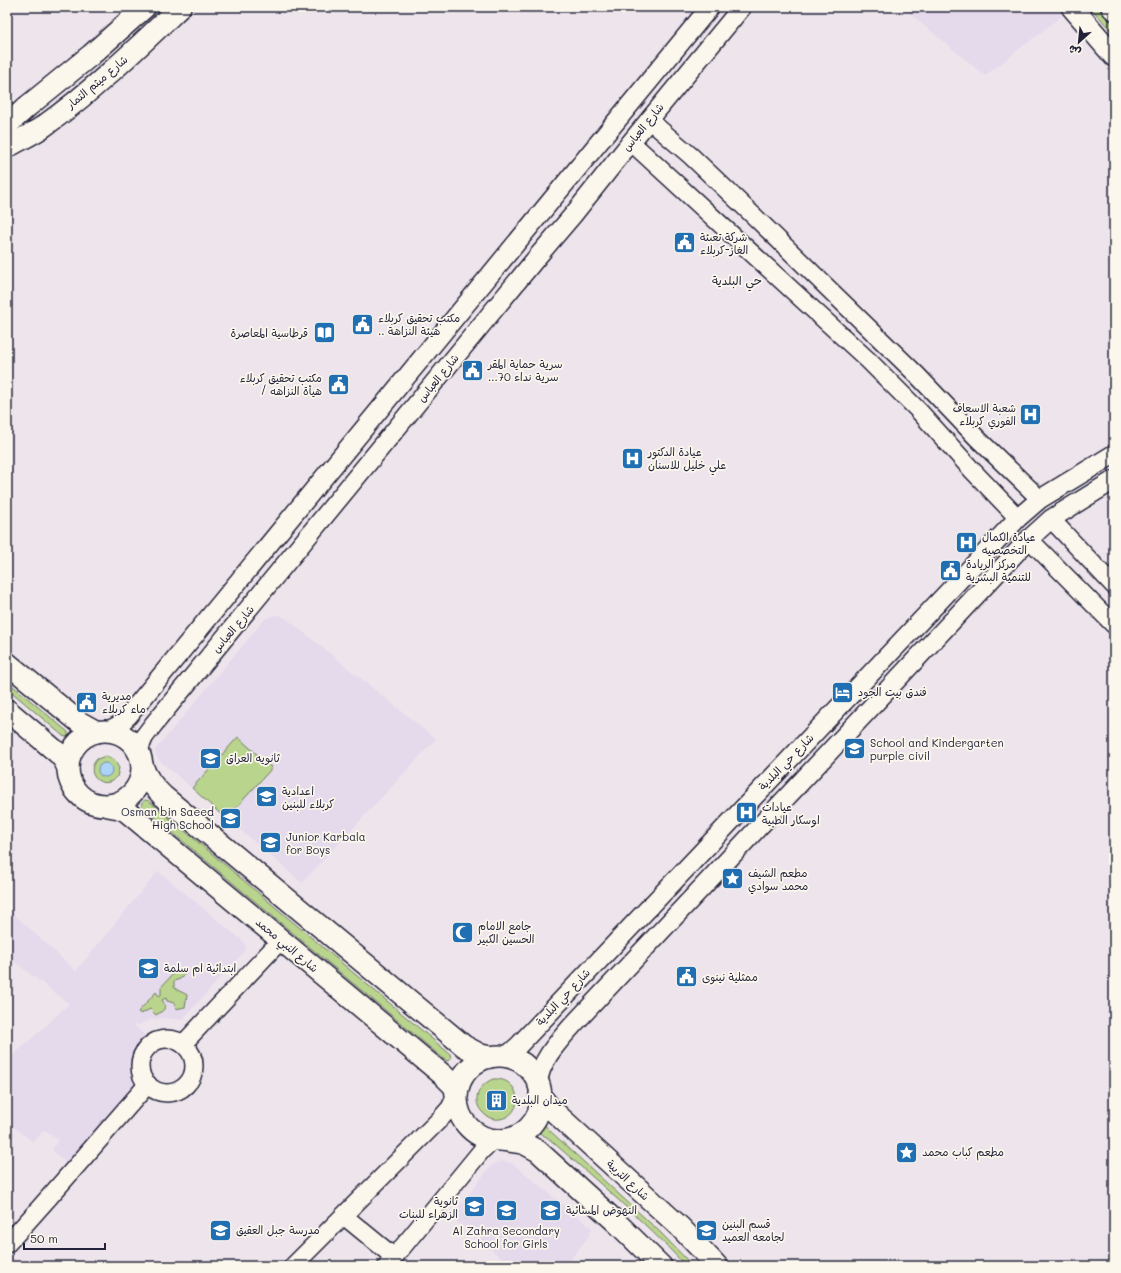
<svg xmlns="http://www.w3.org/2000/svg" width="1121" height="1273" font-family="Mali,'Playpen Sans Arabic',sans-serif">
	<style>
		.built { fill: #e5d9ec }
		.green { fill: #b9d48c; stroke: #6e7b64; fill-rule: evenodd }
		.water { fill: #add4f7; stroke: #758dac }
		.lines { fill: none; stroke-linecap: round; stroke-linejoin: round }
		.secondary-casing { stroke: #22223b; stroke-width: 20 }
		.primary-casing { stroke: #22223b; stroke-width: 21 }
		.highway-casing { stroke: #22223b; stroke-width: 24 }
		.secondary { stroke: #fbf7ec; stroke-width: 17 }
		.primary { stroke: #fbf7ec; stroke-width: 18 }
		.highway { stroke: #fbf7ec; stroke-width: 21 }
		.labels { text-anchor: middle; stroke-width: 3.5; stroke-linejoin: round; paint-order: stroke }
		.street-label { font-size: 11px; fill: #22223b; stroke: #fbf7ec }
		.poi-label { font-size: 11px; fill: #22223b; stroke: #fbf7ec; text-anchor: start }
		.neighbourhood-label { font-size: 12px; fill: #22223b; stroke: #fbf7ec }
	</style>
	<rect width="100%" height="100%" fill="#eee5ec"/>
	<filter id="ink" filterUnits="userSpaceOnUse"><feTurbulence type="fractalNoise" baseFrequency=".025" numOctaves="2"/><feDisplacementMap in="SourceGraphic" scale="8" xChannelSelector="R" yChannelSelector="G"/><feConvolveMatrix kernelMatrix="1 2 1 2 8 2 1 2 1" color-interpolation-filters="sRGB"/></filter>
	<g filter="url(#ink)">
		<!-- built -->
		<g class="built">
			<path d="M902,7H1056L1063,15L985,76Z"/>
			<path d="M276,615L281,616L286,618L436,739L302,883L158,759L155,753V750L263,621L266,618Z"/>
			<path d="M158,871L244,942L246,948L245,951L182,1020L163,1018L150,1020L138,1025L133,1024L153,1043L147,1048L143,1055L140,1063L141,1070L143,1078L73,1169L52,1150L58,1140L45,1130L33,1142L7,1122V1061L69,1004L7,956V908L76,971Z"/>
			<path d="M505,1161L513,1164L592,1228L589,1236L565,1266H511L451,1217L490,1167L497,1162Z"/>
		</g>
		<!-- green -->
		<g class="green">
			<path d="M1093,7H1097L1114,25V34L1091,8Z"/>
			<path d="M7,681L68,732V736L66,737L63,736L7,688Z"/>
			<path d="M238,737L272,768L226,819L192,788Z"/>
			<path d="M106,756L114,760L119,768L117,777C103,792 83,774 97,759Z"/>
			<path d="M146,800L149,801L450,1054L451,1058L450,1060L447,1061L445,1060L143,808C140,804 142,801 146,800Z"/>
			<path d="M184,970L185,974L180,979L174,981V987C177,991 183,992 187,995L185,1007L176,1009L174,1003L167,1001L166,998L162,1000L164,1003L165,1008L161,1012L156,1015L150,1009L141,1014L138,1012L156,992L159,996L161,995V987L175,972Z"/>
			<path d="M493,1079C522,1077 525,1115 500,1119C494,1120 488,1118 483,1113C471,1101 478,1085 493,1079ZM496,1092L501,1093L504,1098L502,1104L497,1106L492,1104L490,1098L493,1093Z"/>
			<path d="M543,1122L548,1129L660,1232L693,1266H686C643,1220 595,1179 548,1138L538,1132Z"/>
		</g>
		<!-- water -->
		<circle class="water" cx="105" cy="770" r="7"/>
		<g class="lines">
			<defs>
				<g id="secondary">
					<path d="M649,120L691,156L756,218L917,375L977,438L1040,499"/>
					<path d="M631,142L868,360L919,411L972,470L1018,518"/>
					<path d="M1051,519L1114,586"/>
					<path d="M1029,539L1114,625"/>
					<circle cx="167" cy="1066" r="27"/>
					<path d="M183,1044L281,940"/>
					<path d="M344,1216L394,1257"/>
					<path d="M7,1244C55,1192 101,1137 148,1084"/>
					<path d="M293,1266L442,1117L450,1108L456,1095"/>
					<path d="M387,1266L482,1150L490,1143L499,1140"/>
				</g>
				<g id="primary">
					<path d="M108,731L119,725L128,716L710,7"/>
					<path d="M138,751L144,737L153,725L538,256L573,215L631,142L742,7"/>
					<path d="M503,1056L509,1054L519,1045L1018,518L1040,499L1114,454"/>
					<path d="M538,1083C540,1061 558,1042 572,1026L1029,539L1051,519L1114,480"/>
				</g>
				<g id="highway">
					<path d="M1072,7L1114,56"/>
					<path d="M1112,7L1114,9"/>
					<path d="M7,125L28,106L91,55L145,7"/>
					<path d="M7,147C19,140 33,134 44,126C93,91 137,48 180,7"/>
					<path d="M7,663L79,722L97,732"/>
					<path d="M7,710L58,753L64,760L68,768"/>
					<circle cx="105" cy="768" r="37"/>
					<path d="M142,765C146,778 153,786 163,796L464,1046L481,1055L490,1057"/>
					<path d="M108,806L119,808L126,811L443,1075L455,1087L456,1095"/>
					<circle cx="499" cy="1098" r="42"/>
					<path d="M540,1094L543,1099L550,1108L680,1227L717,1266"/>
					<path d="M502,1140L523,1143L538,1151L615,1221L661,1266"/>
				</g>
			</defs>
			<!-- secondary casing -->
			<use href="#secondary" class="secondary-casing"/>
			<!-- primary casing -->
			<use href="#primary" class="primary-casing"/>
			<!-- highway casing -->
			<use href="#highway" class="highway-casing"/>
			<!-- secondary -->
			<use href="#secondary" class="secondary"/>
			<!-- primary -->
			<use href="#primary" class="primary"/>
			<!-- highway -->
			<use href="#highway" class="highway"/>
		</g>
	</g>
	<!-- icons -->
	<defs>
		<symbol id="civic-square" viewBox="-11 -11 22 22"><rect x="-9" y="-9" width="18" height="18" rx="4" fill="#1f6fb2" stroke="#fbf7ec"/><path d="M-.6-6.5H3V-4.5H.6V-3L4-1V1h2V6H-6V1h2V-1L-.6-3ZM-1.2 2.5V6h2.4V2.5Z" fill="#fff"/></symbol>
		<symbol id="library-square" viewBox="-11 -11 22 22"><rect x="-9" y="-9" width="18" height="18" rx="4" fill="#1f6fb2" stroke="#fbf7ec"/><path d="M-6-4Q-3-5.5-.7-3.5V5Q-3 3-6 4ZM6-4Q3-5.5 .7-3.5V5Q3 3 6 4Z" fill="#fff"/></symbol>
		<symbol id="hospital-square" viewBox="-11 -11 22 22"><rect x="-9" y="-9" width="18" height="18" rx="4" fill="#1f6fb2" stroke="#fbf7ec"/><path d="M-5-5h3v3.5h4V-5h3V5h-3V1.5h-4V5h-3Z" fill="#fff"/></symbol>
		<symbol id="hotel-square" viewBox="-11 -11 22 22"><rect x="-9" y="-9" width="18" height="18" rx="4" fill="#1f6fb2" stroke="#fbf7ec"/><path d="M-6-4.5h1.5V1H6V5H4.5V3h-9V5H-6ZM-4 0a1.8 1.8 0 1 1 3.6 0ZM.5 0V-2.5h3Q6-2.5 6 0Z" fill="#fff"/></symbol>
		<symbol id="school-square" viewBox="-11 -11 22 22"><rect x="-9" y="-9" width="18" height="18" rx="4" fill="#1f6fb2" stroke="#fbf7ec"/><path d="M0-5L7-2L0 1L-7-2ZM-4 1L0 2.5L4 1V4Q0 6-4 4Z" fill="#fff"/></symbol>
		<symbol id="sight-square" viewBox="-11 -11 22 22"><rect x="-9" y="-9" width="18" height="18" rx="4" fill="#1f6fb2" stroke="#fbf7ec"/><path d="M0-6L1.8-2.2L6-1.7L2.9 1.2L3.7 5.4L0 3.3L-3.7 5.4L-2.9 1.2L-6-1.7L-1.8-2.2Z" fill="#fff"/></symbol>
		<symbol id="mosque-square" viewBox="-11 -11 22 22"><rect x="-9" y="-9" width="18" height="18" rx="4" fill="#1f6fb2" stroke="#fbf7ec"/><path d="M3.5-4.9A6 6 0 1 0 3.5 4.9A5 5 0 1 1 3.5-4.9Z" fill="#fff"/></symbol>
		<symbol id="building-square" viewBox="-11 -11 22 22"><rect x="-9" y="-9" width="18" height="18" rx="4" fill="#1f6fb2" stroke="#fbf7ec"/><path d="M-4-6H4V6H1V3H-1V6H-4ZM-2.5-4.3h1.7v1.8h-1.7ZM.8-4.3h1.7v1.8H.8ZM-2.5-1h1.7V.8h-1.7ZM.8-1h1.7V.8H.8Z" fill="#fff"/></symbol>
		<symbol id="university-square" viewBox="-11 -11 22 22"><rect x="-9" y="-9" width="18" height="18" rx="4" fill="#1f6fb2" stroke="#fbf7ec"/><path d="M0-5L7-2L0 1L-7-2ZM-4 1L0 2.5L4 1V4Q0 6-4 4Z" fill="#fff"/></symbol>
	</defs>
	<g fill-rule="evenodd">
		<use href="#civic-square" x="672" y="230" width="25" height="25"/>
		<use href="#civic-square" x="350" y="312" width="25" height="25"/>
		<use href="#library-square" x="312" y="320" width="25" height="25"/>
		<use href="#civic-square" x="460" y="358" width="25" height="25"/>
		<use href="#civic-square" x="326" y="372" width="25" height="25"/>
		<use href="#hospital-square" x="1018" y="402" width="25" height="25"/>
		<use href="#hospital-square" x="620" y="446" width="25" height="25"/>
		<use href="#hospital-square" x="954" y="530" width="25" height="25"/>
		<use href="#civic-square" x="938" y="558" width="25" height="25"/>
		<use href="#hotel-square" x="830" y="680" width="25" height="25"/>
		<use href="#civic-square" x="74" y="690" width="25" height="25"/>
		<use href="#school-square" x="842" y="736" width="25" height="25"/>
		<use href="#school-square" x="198" y="746" width="25" height="25"/>
		<use href="#school-square" x="254" y="784" width="25" height="25"/>
		<use href="#hospital-square" x="734" y="800" width="25" height="25"/>
		<use href="#school-square" x="218" y="806" width="25" height="25"/>
		<use href="#school-square" x="258" y="830" width="25" height="25"/>
		<use href="#sight-square" x="720" y="866" width="25" height="25"/>
		<use href="#mosque-square" x="450" y="920" width="25" height="25"/>
		<use href="#school-square" x="136" y="956" width="25" height="25"/>
		<use href="#civic-square" x="674" y="964" width="25" height="25"/>
		<use href="#building-square" x="484" y="1088" width="25" height="25"/>
		<use href="#sight-square" x="894" y="1140" width="25" height="25"/>
		<use href="#school-square" x="462" y="1194" width="25" height="25"/>
		<use href="#school-square" x="538" y="1198" width="25" height="25"/>
		<use href="#school-square" x="494" y="1198" width="25" height="25"/>
		<use href="#school-square" x="208" y="1218" width="25" height="25"/>
		<use href="#university-square" x="694" y="1218" width="25" height="25"/>
	</g>
	<g class="labels">
		<!-- street labels -->
		<g class="street-label">
			<text transform="translate(97 82) rotate(-40)" y="4">شارع ميثم التمار</text>
			<text transform="translate(643 127) rotate(-51)" y="4">شارع العباس</text>
			<text transform="translate(438 378) rotate(-51)" y="4">شارع العباس</text>
			<text transform="translate(233 629) rotate(-50)" y="4">شارع العباس</text>
			<text transform="translate(786 762) rotate(-46)" y="4">شارع حي البلدية</text>
			<text transform="translate(287 945) rotate(40)" y="4">شارع النبي محمد</text>
			<text transform="translate(563 997) rotate(-47)" y="4">شارع حي البلدية</text>
			<text transform="translate(628 1180) rotate(43)" y="4">شارع التربية</text>
		</g>
		<!-- poi labels -->
		<g class="poi-label">
			<text x="700" y="241">شركة تعبئة<tspan x="700" dy="13">الغاز-كربلاء</tspan></text>
			<text x="378" y="322">مكتب تحقيق كربلاء<tspan x="378" dy="13">.. هيئة النزاهة</tspan></text>
			<text x="308" y="337" text-anchor="end">قرطاسية المعاصرة</text>
			<text x="488" y="368">سرية حماية المقر<tspan x="488" dy="13">...سرية نداء 70</tspan></text>
			<text x="322" y="382" text-anchor="end">مكتب تحقيق كربلاء<tspan x="322" dy="13">/ هيأة النزاهه</tspan></text>
			<text x="1016" y="412" text-anchor="end">شعبة الاسعاف<tspan x="1016" dy="13">الفوري كربلاء</tspan></text>
			<text x="648" y="456">عيادة الدكتور<tspan x="648" dy="13">علي خليل للاسنان</tspan></text>
			<text x="982" y="541">عيادة الكمال<tspan x="982" dy="13">التخصصيه</tspan></text>
			<text x="966" y="568">مركز الريادة<tspan x="966" dy="13">للتنمية البشرية</tspan></text>
			<text x="858" y="696">فندق بيت الجود</text>
			<text x="102" y="700">مديرية<tspan x="102" dy="13">ماء كربلاء</tspan></text>
			<text x="870" y="747">School and Kindergarten<tspan x="870" dy="13">purple civil</tspan></text>
			<text x="226" y="762">ثانويه العراق</text>
			<text x="282" y="795">اعدادية<tspan x="282" dy="13">كربلاء للبنين</tspan></text>
			<text x="762" y="811">عيادات<tspan x="762" dy="13">اوسكار الطبية</tspan></text>
			<text x="214" y="816" text-anchor="end">Osman bin Saeed<tspan x="214" dy="13">High School</tspan></text>
			<text x="286" y="841">Junior Karbala<tspan x="286" dy="13">for Boys</tspan></text>
			<text x="748" y="877">مطعم الشيف<tspan x="748" dy="13">محمد سوادي</tspan></text>
			<text x="478" y="930">جامع الامام<tspan x="478" dy="13">الحسين الكبير</tspan></text>
			<text x="164" y="972">ابتدائية ام سلمة</text>
			<text x="702" y="981">ممثلية نينوى</text>
			<text x="512" y="1104">ميدان البلدية</text>
			<text x="922" y="1156">مطعم كباب محمد</text>
			<text x="458" y="1205" text-anchor="end">ثانوية<tspan x="458" dy="13">الزهراء للبنات</tspan></text>
			<text x="566" y="1214">النهوض المسائية</text>
			<text x="722" y="1228">قسم البنين<tspan x="722" dy="13">لجامعه العميد</tspan></text>
			<text x="236" y="1234">مدرسة جبل العقيق</text>
			<text x="506" y="1235" text-anchor="middle">Al Zahra Secondary<tspan x="506" dy="13">School for Girls</tspan></text>
		</g>
		<!-- neighbourhood labels -->
		<g class="neighbourhood-label">
			<text x="737" y="285">حي البلدية</text>
		</g>
	</g>
	<!-- margin -->
	<rect width="1121" height="1273" fill="none" stroke="#fbf7ec" stroke-width="24"/>
	<rect x="12" y="12" width="1097" height="1249" fill="none" stroke="#22223b" stroke-width="1.5" filter="url(#ink)"/>
	<!-- north arrow -->
	<g transform="translate(1079 42) rotate(207)" stroke="#fbf7ec" stroke-width="3" paint-order="stroke">
	<path d="M0-3L7 15L0 10L-7 15Z" fill="#22223b"/>
	<text y="-6" font-size="11" font-weight="bold" text-anchor="middle" fill="#22223b">ش</text>
	</g>
	<!-- scale -->
	<path d="M24 1243v6h81v-6" fill="none" stroke="#22223b" stroke-width="2"/>
	<text x="30" y="1243" font-size="12" fill="#22223b" stroke="#fbf7ec" stroke-width="3" paint-order="stroke">50 m</text>
</svg>
